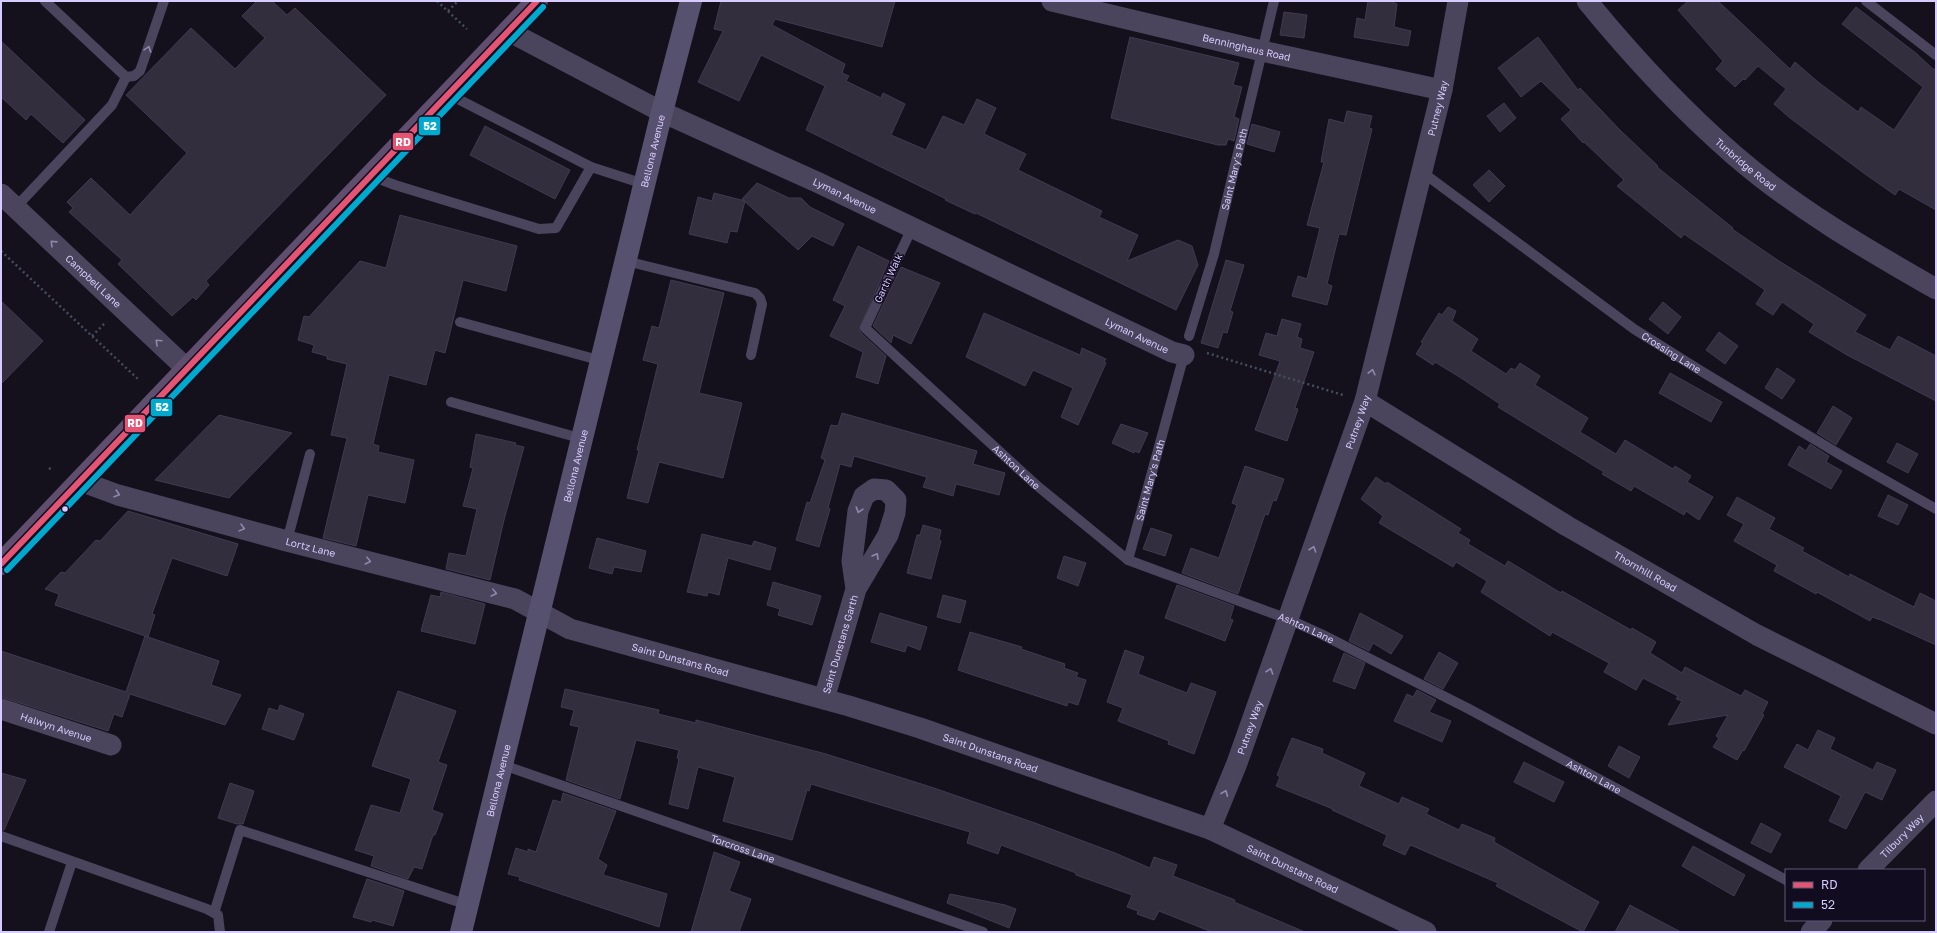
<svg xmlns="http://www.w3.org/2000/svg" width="1937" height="933" font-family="'Golos Text',sans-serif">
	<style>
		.building { fill: #322e3e; stroke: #413a50 }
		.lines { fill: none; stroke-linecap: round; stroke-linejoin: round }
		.path { stroke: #444e5d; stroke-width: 2.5; stroke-dasharray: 2 3; stroke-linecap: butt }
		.lane { stroke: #4a455d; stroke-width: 10 }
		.street { stroke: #4a455d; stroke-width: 21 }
		.secondary { stroke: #575170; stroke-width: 22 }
		.primary { stroke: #5f4e6e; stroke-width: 22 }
		.bus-1-casing { stroke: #120c20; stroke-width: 9 }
		.bus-2-casing { stroke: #120c20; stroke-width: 9 }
		.bus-1 { stroke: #e55473; stroke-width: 6 }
		.bus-2 { stroke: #00a9ce; stroke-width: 6 }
		.oneway { stroke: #9188ae }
		.bus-dot { fill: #d8cbff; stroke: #120c20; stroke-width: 1.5 }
		.labels { text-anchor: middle; stroke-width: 3; stroke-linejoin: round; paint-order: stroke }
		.street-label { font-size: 10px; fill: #d8cbff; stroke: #120c20 }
		.line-badge { stroke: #120c20; stroke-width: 1.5 }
		.badge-label { font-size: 11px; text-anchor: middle; font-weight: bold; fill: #fff }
	</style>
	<rect width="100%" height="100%" fill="#14101c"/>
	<!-- building -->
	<g class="building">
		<path d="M257,1H272L287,15L295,8L386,95L206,281L209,285L196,300L193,297L172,316L118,264L122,260L69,212L73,208L67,202L91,178L130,215L187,153L126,95L191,28L235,69L265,38L242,16Z"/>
		<path d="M721,1H895L882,47L775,19L772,25L845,64L842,73L849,76L846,81L881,98L883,93L905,104L891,135L926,150L943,116L964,125L977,99L996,108L984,134L1026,154L1018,170L1102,211L1099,217L1138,235L1127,261L1178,240L1192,246L1198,265L1176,310L976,213L975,214L945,200L946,199L806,130L825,86L761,55L739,101L698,82L723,31L714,29Z"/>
		<path d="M1368,1H1394V3L1397,4L1394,27L1411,31L1408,46L1354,37L1357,18L1365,20Z"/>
		<path d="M1688,1H1718L1790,69L1795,62L1818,82L1858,112L1861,107L1894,130L1923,87L1842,24L1856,7L1917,54L1934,70L1936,67V210L1899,189L1895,195L1865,174L1790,118L1774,104L1786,89L1758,66L1745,80L1743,79L1735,87L1716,69L1723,61L1678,10Z"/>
		<path d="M1284,12L1307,15L1304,38L1280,35Z"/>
		<path d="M1130,37L1239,63L1233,85L1242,87L1234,117L1239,119L1234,141L1228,139L1226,145H1218L1111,118Z"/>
		<path d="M1538,37L1578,90L1580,88L1620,130L1658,166L1657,167L1733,228L1732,229L1779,261L1866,315L1855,332L1890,350L1898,336L1936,356V401L1847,355L1809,332L1814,324L1782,302L1773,315L1756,304L1765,290L1684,234L1681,238L1617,186L1624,180L1584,142L1583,143L1561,119L1571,110L1541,81L1521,97L1498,68Z"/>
		<path d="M1,41L85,120L63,143L31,114L26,120L1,97Z"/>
		<path d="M1504,103L1516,118L1500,132L1487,116Z"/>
		<path d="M1347,111L1372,116L1369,128L1372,129L1346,235L1339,234L1327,284L1332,286L1327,305L1292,296L1298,276L1307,279L1320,228L1307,225L1324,162H1321L1329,119L1344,123Z"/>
		<path d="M1252,124L1280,132L1274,152L1247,144Z"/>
		<path d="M485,126L570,170L555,199L470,155Z"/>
		<path d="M1489,170L1505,186L1489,202L1473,185Z"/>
		<path d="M757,183L789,198H801L810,207L844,224L833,246L812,236L798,250L742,199Z"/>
		<path d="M714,193L745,201L737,232L730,231L727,243L689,234L698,197L712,201Z"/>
		<path d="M400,215L517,246L506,291L463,280L445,353L435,350L426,385L389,375L373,444L379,446L378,452L414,460L405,503L368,495L356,546L323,538L347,438L331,435L347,364L327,359V356L312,352L314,345L298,340L304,316L309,317L360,261L386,268Z"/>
		<path d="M858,246L889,261L859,329L861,333L886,356L878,384L856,377L863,352L830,336L845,306L833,300Z"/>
		<path d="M1226,260L1244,265L1230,311L1233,312L1227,333L1223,332L1218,348L1201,343Z"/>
		<path d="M901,267L940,283L911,344L893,335L891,343L873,326Z"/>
		<path d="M671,280L724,293L699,393L742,403L723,478L659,462L648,503L627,498L639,450H637L658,364L643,360L652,326L659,328Z"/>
		<path d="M1,301L43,341L1,384Z"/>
		<path d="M1663,302L1681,317L1668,334L1649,319Z"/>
		<path d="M1448,307L1456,311L1452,321L1478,339L1471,351L1506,374L1511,368L1515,370L1520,363L1540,376L1535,385L1588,418L1580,432L1616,454L1625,440L1673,469L1675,466L1691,476L1687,482L1713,497L1699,520L1686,511L1684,515L1634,486L1631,491L1602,474L1604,472L1498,407L1500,404L1461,378L1435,362L1433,365L1416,354L1423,343L1421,342L1439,313L1442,315Z"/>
		<path d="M984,313L1080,355L1082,348L1106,359L1104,362L1106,363L1078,425L1061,417L1073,388L1033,370L1025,386L966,357Z"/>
		<path d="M1282,319L1301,324L1297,337L1302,339L1300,348L1314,352L1295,408L1298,409L1287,441L1255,430L1280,361L1259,355L1266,333L1277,336Z"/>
		<path d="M1719,332L1738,346L1725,364L1706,350Z"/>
		<path d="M1777,368L1795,380L1782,399L1765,388Z"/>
		<path d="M1670,373L1722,402L1711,422L1659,393Z"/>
		<path d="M1833,406L1852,418L1836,445L1817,433Z"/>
		<path d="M842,413L977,451L973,464L1005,473L999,495L956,484L953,496L923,487L927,477L854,456L851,467L840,464L828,508L830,509L819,547L796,540L807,502L810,503L825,460L821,458L831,425L838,426Z"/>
		<path d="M219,415L292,433L229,498L155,480Z"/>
		<path d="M1121,424L1148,433L1139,453L1135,451L1134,453L1112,443Z"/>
		<path d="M476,434L516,443L515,445L524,447L504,520L490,580L446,569L449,553L466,556L477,509L463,506L473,468L470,467Z"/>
		<path d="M1897,443L1918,454L1908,473L1887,462Z"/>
		<path d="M1810,444L1829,456L1826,462L1842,471L1831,489L1788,465L1799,446L1806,451Z"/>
		<path d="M1245,466L1284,479L1276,501L1273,500L1268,515L1265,514L1238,594L1182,573L1191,548L1219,558L1237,505L1232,503Z"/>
		<path d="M1376,477L1386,484L1387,482L1461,529L1458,533L1470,540L1468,544L1505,566L1508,561L1561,593L1562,591L1631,630L1632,628L1656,642L1650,653L1682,673L1685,667L1741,696L1745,690L1768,702L1762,714L1764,715L1744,751L1743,750L1737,760L1713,747L1719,738L1716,736L1728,715L1668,725L1682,701L1676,699L1678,696L1643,678L1636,690L1604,672L1609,663L1552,632L1550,636L1481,592L1487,581L1456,562L1453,567L1379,523L1383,516L1361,499Z"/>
		<path d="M1888,495L1908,505L1898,525L1878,516Z"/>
		<path d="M1737,497L1775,518L1769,529L1804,548L1802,551L1849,577L1850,574L1914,607L1920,593L1936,601V645L1881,620L1872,617L1870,621L1817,592L1816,594L1774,571L1777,565L1734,541L1744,524L1727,515Z"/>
		<path d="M128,511L238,544L227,576L172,558L152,614L155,615L148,637L55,605L59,594L45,589L61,572L65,573L96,540L100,541Z"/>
		<path d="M923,525L941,530L939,540L941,541L931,579L907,573L917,535H920Z"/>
		<path d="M1151,528L1172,535L1165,556L1143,549Z"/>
		<path d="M702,534L752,546L754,541L776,548L770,570L728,558L719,595L708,592L707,596L687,592Z"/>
		<path d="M597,538L646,551L641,572L614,567L612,574L589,568Z"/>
		<path d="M1064,556L1086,563L1078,586L1057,578Z"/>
		<path d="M773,582L821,596L812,625L778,615L780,609L767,605Z"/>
		<path d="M1177,585L1234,606L1230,619L1233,620L1225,641L1165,618Z"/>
		<path d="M441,592L485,604L475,644L421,631L431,595L440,597Z"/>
		<path d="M943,595L966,601L960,623L937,617Z"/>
		<path d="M880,613L927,627L920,650L907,645L905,652L871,642Z"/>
		<path d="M1360,613L1403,636L1391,654L1373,643L1369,651L1349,641Z"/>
		<path d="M970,632L1022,647L1021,649L1065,664L1064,668L1078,673L1076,677L1086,680L1078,705L1068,702L1067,706L958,670Z"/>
		<path d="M145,636L219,661L211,685L241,695L225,725L130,694L122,717L114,714L108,731L1,697V651L126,692Z"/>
		<path d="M1125,650L1144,657L1138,674L1187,693L1191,683L1216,692L1194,754L1168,744L1169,741L1118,721L1123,708L1107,702Z"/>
		<path d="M1439,652L1458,663L1443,689L1424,679Z"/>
		<path d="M1344,653L1365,663L1355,689L1333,681Z"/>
		<path d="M565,689L659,710L658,714L696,723V720L826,754L931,787L1035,823L1115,853L1150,868L1154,857L1177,865L1173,876L1235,900L1234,902L1305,932H1212L1159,911L1154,920L1137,914L1138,911L1127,907L1132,895L1076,875V873L1001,845L998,854L967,843L970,832L811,784L809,791L807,790L792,840L723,821L735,777L698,767L688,809L669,804L679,759L677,758L679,750L636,740L620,799L566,780L579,727L570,725L574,710L561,707Z"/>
		<path d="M1417,690L1436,700L1429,712L1451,721L1442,742L1394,721L1407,694L1413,697Z"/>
		<path d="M398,691L456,711L438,762L447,765L432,810L443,814L435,835H433L422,869L414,867L408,879L371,866L374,856L355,850L371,805L400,813L411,779L372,766Z"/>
		<path d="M280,705L304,714L294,740L262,729L269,708L278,711Z"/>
		<path d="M1818,730L1835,738L1830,749L1873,770L1877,762L1896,770L1882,800L1865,792L1846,829L1829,821L1841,796L1784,767L1797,744L1808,750Z"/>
		<path d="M1292,738L1323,749L1322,753L1365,773L1359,786L1399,804L1402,797L1429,809L1426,814L1459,830L1462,824L1495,838L1494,842L1599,902L1583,932L1496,886L1498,883L1413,846L1410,845L1405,855L1383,845L1387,835L1332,810L1333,809L1276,786L1280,777L1277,775Z"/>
		<path d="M1619,746L1640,757L1629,778L1608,766Z"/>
		<path d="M1524,762L1564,782L1554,802L1514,782Z"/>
		<path d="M1,773L26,780L4,830H1Z"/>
		<path d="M230,783L254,791L243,824H237L218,818Z"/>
		<path d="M563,793L616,811L598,859L607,865L603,875L667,894L659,927L519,880L520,877L508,874L516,848L528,852V849L536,852L553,800L561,802Z"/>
		<path d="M1761,823L1781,834L1771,853L1751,843Z"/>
		<path d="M1693,846L1745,875L1734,896L1682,866Z"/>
		<path d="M714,852L740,862L729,891L751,899L739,932H691Z"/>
		<path d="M367,879L404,891L393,926L372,920L371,922L353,917Z"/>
		<path d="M950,894L1005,905L1016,909L1009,928L947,903Z"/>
		<path d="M1630,905L1654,918L1681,932H1615Z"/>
	</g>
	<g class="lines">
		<!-- path -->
		<g class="path">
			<path d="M437,1L467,29"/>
			<path d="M448,11L458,1"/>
			<path d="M1,251L138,379"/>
			<path d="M92,336L105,323"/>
			<path d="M1207,353L1343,395"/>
			<path d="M49,468L52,470"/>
		</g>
		<!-- lane -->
		<g class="lane">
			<path d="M1866,1L1936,55"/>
			<path d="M126,77L134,76L140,71L164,1"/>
			<path d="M448,94L591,167L644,184"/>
			<path id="s1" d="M1422,172L1634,329L1701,371L1844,457L1936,509"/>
			<path d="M371,176L395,185L539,229L556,228L591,167"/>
			<path d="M16,207L112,105L126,77L45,1"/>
			<path id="s2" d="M912,228L865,328L1035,484L1128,560L1288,619L1321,634L1469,709L1786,880"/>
			<path d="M626,261L755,293L760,298L762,304L751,355"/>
			<path d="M460,322L602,361"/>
			<path id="s3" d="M1189,336L1214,254L1274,1"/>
			<path d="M451,402L583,439"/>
			<path d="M287,541L310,454"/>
			<path id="s4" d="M1128,560L1184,355"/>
			<path id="s5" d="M503,765L983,932"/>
			<path d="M1,836L207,909L218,915L220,932"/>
			<path d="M214,913L240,830L468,905"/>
			<path d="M49,932L72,862"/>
		</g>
		<!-- street -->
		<g class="street">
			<path id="s6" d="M1052,1L1262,51L1442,90"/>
			<path id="s7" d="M1587,1C1632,56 1680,108 1734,155C1795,208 1866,249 1936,289"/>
			<path id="s8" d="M508,31L662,112L819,183L1172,352L1184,355"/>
			<path id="s9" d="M1,194L187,369"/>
			<path id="s10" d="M1365,401L1567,526L1757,635L1936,724"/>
			<path id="s11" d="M80,481L118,495L287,541L515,599L570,629L849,706L920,728L1210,829L1426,932"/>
			<path id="s12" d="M824,699L856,589L888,535L895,513L896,500L886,490L874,489L864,496L858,511L852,561L856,589"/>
			<path id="s13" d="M1,709L111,745"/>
			<path id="s14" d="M1210,829L1237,763L1365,401L1442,90L1458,1"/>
			<path id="s15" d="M1868,870L1936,801"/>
			<path d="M1811,932L1822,920"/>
		</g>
		<!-- secondary -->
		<path class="secondary" id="s16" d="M461,932L662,112L691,1"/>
		<!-- primary -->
		<path class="primary" d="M1,564L537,1"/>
		<defs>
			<path id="bus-1" d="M1,564L537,1"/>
			<path id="bus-2" d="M7,570L543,7"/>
		</defs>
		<!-- bus-1 casing -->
		<use href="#bus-1" class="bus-1-casing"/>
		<!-- bus-2 casing -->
		<use href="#bus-2" class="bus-2-casing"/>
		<!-- bus-1 -->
		<use href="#bus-1" class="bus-1"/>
		<!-- bus-2 -->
		<use href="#bus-2" class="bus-2"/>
	</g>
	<!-- one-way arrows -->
	<defs><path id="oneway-chevron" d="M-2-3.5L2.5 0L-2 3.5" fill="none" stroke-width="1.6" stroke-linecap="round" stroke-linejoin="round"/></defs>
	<g class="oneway">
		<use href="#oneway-chevron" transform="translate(148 49) rotate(-72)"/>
		<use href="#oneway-chevron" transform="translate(53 243) rotate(-136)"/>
		<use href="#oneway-chevron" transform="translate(158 342) rotate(-137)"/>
		<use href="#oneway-chevron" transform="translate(1372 372) rotate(-76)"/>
		<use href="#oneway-chevron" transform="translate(117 494) rotate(18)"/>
		<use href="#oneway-chevron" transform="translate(859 510) rotate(107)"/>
		<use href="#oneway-chevron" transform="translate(242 528) rotate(15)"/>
		<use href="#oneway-chevron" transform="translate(1313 549) rotate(-71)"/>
		<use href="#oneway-chevron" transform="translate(876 556) rotate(-60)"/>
		<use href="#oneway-chevron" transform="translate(368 561) rotate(14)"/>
		<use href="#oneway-chevron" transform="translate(494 593) rotate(14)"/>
		<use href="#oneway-chevron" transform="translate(1270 671) rotate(-71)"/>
		<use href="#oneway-chevron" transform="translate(1225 793) rotate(-68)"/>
	</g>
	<!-- markers -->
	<circle class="bus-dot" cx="65" cy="509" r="3.5"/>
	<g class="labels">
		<!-- street labels -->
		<g class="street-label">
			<text dy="4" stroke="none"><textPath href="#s6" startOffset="200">Benninghaus Road</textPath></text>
			<text dy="4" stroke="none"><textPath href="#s14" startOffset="757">Putney Way</textPath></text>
			<text dy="4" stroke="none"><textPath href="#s16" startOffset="804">Bellona Avenue</textPath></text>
			<text dy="4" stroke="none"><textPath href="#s7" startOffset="228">Tunbridge Road</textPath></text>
			<text dy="4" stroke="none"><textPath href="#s3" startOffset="173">Saint Mary's Path</textPath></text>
			<text dy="4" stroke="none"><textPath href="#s8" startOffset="375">Lyman Avenue</textPath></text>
			<text transform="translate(888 278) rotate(-65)" y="4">Garth Walk</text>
			<text dy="4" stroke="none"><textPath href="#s9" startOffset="127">Campbell Lane</textPath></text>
			<text dy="4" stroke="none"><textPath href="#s8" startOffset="699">Lyman Avenue</textPath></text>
			<text dy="4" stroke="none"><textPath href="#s1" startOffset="308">Crossing Lane</textPath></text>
			<text dy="4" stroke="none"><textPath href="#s14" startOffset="433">Putney Way</textPath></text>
			<text dy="4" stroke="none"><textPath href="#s16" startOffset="480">Bellona Avenue</textPath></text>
			<text dy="4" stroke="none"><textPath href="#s2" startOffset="316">Ashton Lane</textPath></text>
			<text dy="4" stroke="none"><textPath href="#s4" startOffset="83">Saint Mary's Path</textPath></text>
			<text dy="4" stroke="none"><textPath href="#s11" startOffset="240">Lortz Lane</textPath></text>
			<text dy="4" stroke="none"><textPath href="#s10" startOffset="328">Thornhill Road</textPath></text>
			<text dy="4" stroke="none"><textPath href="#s2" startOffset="652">Ashton Lane</textPath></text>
			<text dy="4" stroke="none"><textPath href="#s12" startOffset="57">Saint Dunstans Garth</textPath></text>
			<text dy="4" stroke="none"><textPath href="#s11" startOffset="628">Saint Dunstans Road</textPath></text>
			<text dy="4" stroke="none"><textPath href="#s13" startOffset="58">Halwyn Avenue</textPath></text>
			<text dy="4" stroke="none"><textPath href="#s14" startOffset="109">Putney Way</textPath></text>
			<text dy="4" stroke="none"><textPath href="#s11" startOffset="952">Saint Dunstans Road</textPath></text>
			<text dy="4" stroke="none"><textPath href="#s2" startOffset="976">Ashton Lane</textPath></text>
			<text dy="4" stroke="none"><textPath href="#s16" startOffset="156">Bellona Avenue</textPath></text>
			<text dy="4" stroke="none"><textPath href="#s15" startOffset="48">Tilbury Way</textPath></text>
			<text dy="4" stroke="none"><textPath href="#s5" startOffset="254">Torcross Lane</textPath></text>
			<text dy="4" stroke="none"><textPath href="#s11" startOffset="1276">Saint Dunstans Road</textPath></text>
		</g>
	</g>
	<g class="line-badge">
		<rect x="418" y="116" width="23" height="20" rx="4" fill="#00a9ce"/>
		<rect x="392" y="132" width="22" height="19" rx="4" fill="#e55473"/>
		<rect x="150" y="398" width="23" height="19" rx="4" fill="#00a9ce"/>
		<rect x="124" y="414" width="22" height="19" rx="4" fill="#e55473"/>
	</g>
	<g class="badge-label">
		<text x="430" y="130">52</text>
		<text x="403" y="146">RD</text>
		<text x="162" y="411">52</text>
		<text x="135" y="427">RD</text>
	</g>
	<!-- border -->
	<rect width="1937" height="933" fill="none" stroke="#d8cbff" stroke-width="4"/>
	<!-- legend -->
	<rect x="1785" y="869" width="140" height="52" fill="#120c20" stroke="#615879"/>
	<rect x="1793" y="882" width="20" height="6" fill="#e55473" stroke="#615879"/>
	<text x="1821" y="889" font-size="12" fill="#d8cbff">RD</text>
	<rect x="1793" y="902" width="20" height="6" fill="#00a9ce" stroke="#615879"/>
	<text x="1821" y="909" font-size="12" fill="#d8cbff">52</text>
</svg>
